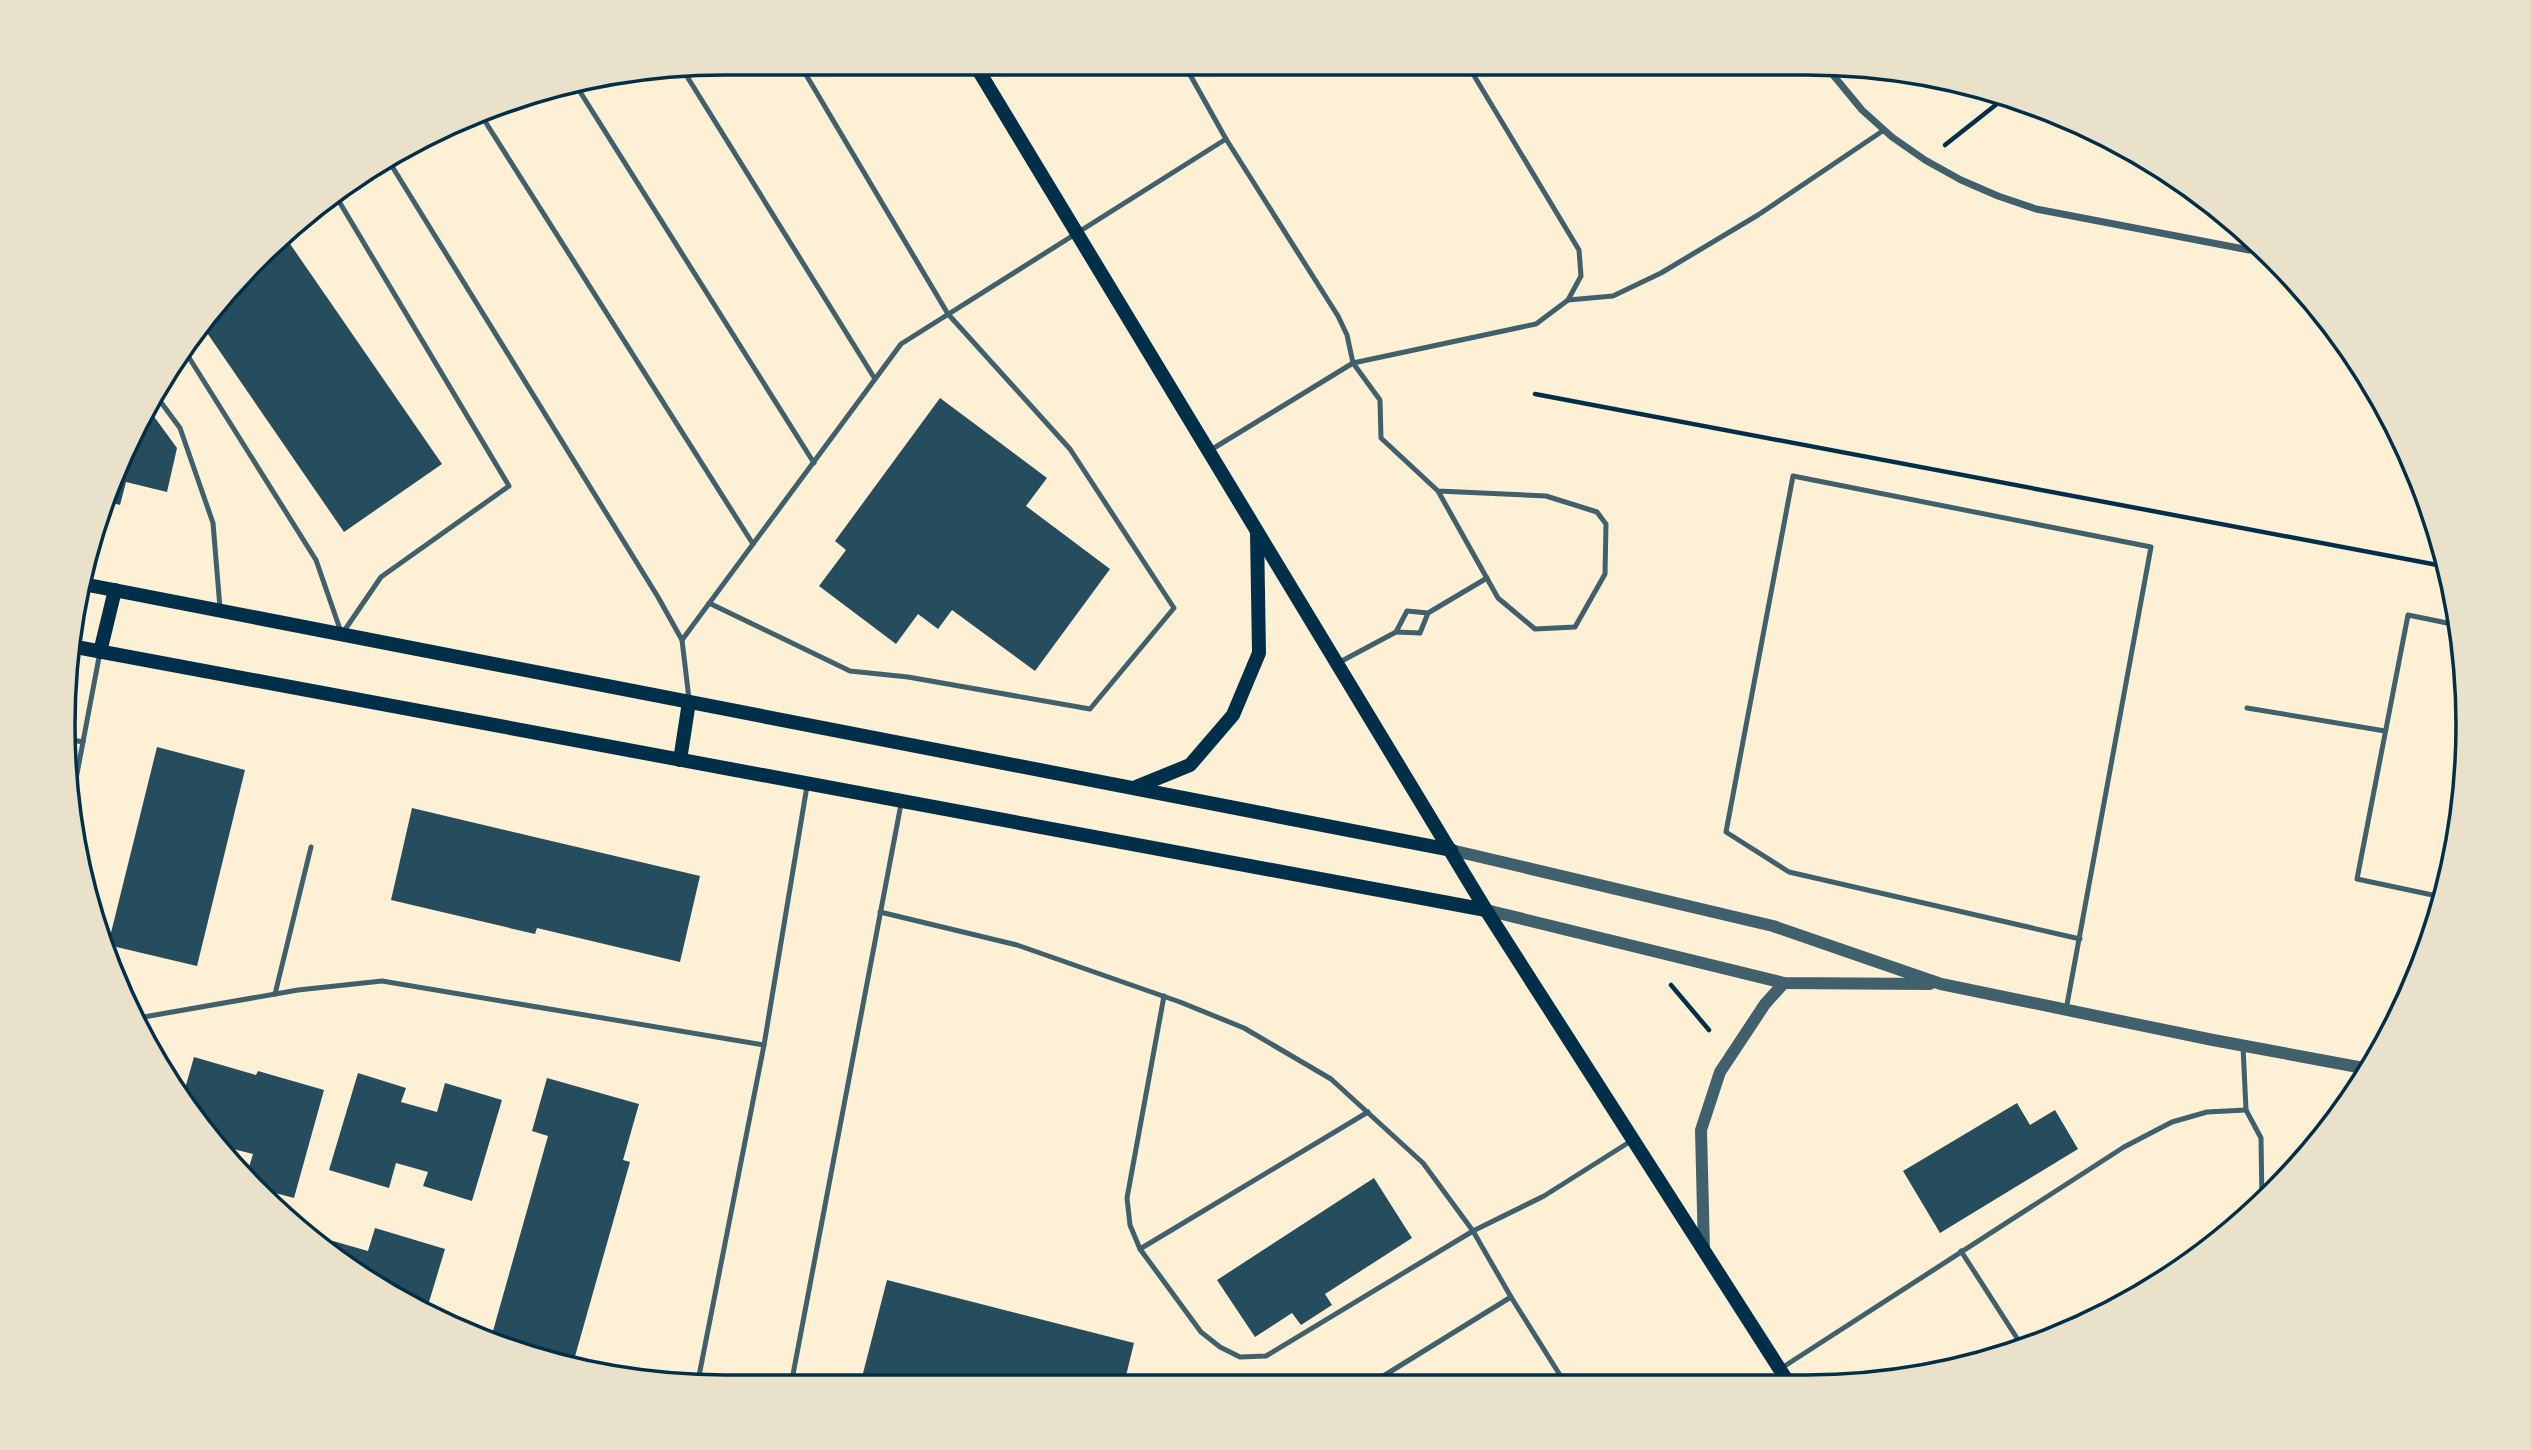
<svg xmlns="http://www.w3.org/2000/svg" width="2531" height="1450" font-family="Roboto,sans-serif">
	<style>
		.building { fill: #264d5e }
		.lines { fill: none; stroke-linecap: round; stroke-linejoin: round }
		.path { stroke: #003049; stroke-width: 4.5 }
		.service { stroke: #3f606c; stroke-width: 5 }
		.minor { stroke: #3f606c; stroke-width: 7 }
		.tertiary { stroke: #3f606c; stroke-width: 12 }
		.secondary { stroke: #003049; stroke-width: 14 }
		.rim { fill: none; stroke: #003049; stroke-width: 3.5 }
	</style>
	<rect width="100%" height="100%" fill="#fdf0d5"/>
	<!-- building -->
	<g class="building">
		<path d="M286,238L442,464L344,532L203,327Z"/>
		<path d="M940,398L1047,478L1026,506L1110,569L1035,671L952,610L938,629L918,614L896,644L819,586L846,550L835,541Z"/>
		<path d="M150,411L177,448L167,492L126,482L120,505L109,502Z"/>
		<path d="M157,747L245,770L197,966L108,945Z"/>
		<path d="M412,808L700,876L680,962L537,928L535,934L391,900Z"/>
		<path d="M194,1057L256,1075L258,1071L324,1090L294,1198L260,1189L246,1177L253,1154L233,1149L229,1163L227,1161L184,1092Z"/>
		<path d="M358,1073L406,1088L401,1102L437,1112L445,1083L502,1100L472,1201L423,1186L428,1172L396,1163L389,1188L329,1170Z"/>
		<path d="M547,1078L639,1104L623,1160L630,1162L572,1367L553,1364L491,1338L548,1136L532,1131Z"/>
		<path d="M2017,1103L2030,1125L2055,1110L2078,1149L1940,1233L1903,1171Z"/>
		<path d="M1374,1178L1412,1238L1325,1294L1332,1305L1301,1325L1292,1313L1255,1337L1217,1280Z"/>
		<path d="M375,1228L445,1249L426,1312L394,1298L319,1237L368,1251Z"/>
		<path d="M887,1280L1134,1343L1124,1384L860,1385Z"/>
	</g>
	<g class="lines">
		<!-- path -->
		<g class="path">
			<path d="M1945,145L2007,96"/>
			<path d="M1535,394L2448,567"/>
			<path d="M1671,985L1709,1030"/>
		</g>
		<!-- service -->
		<g class="service">
			<path d="M1184,64L1226,139"/>
			<path d="M683,70L875,379"/>
			<path d="M577,87L814,463"/>
			<path d="M481,115L753,544"/>
			<path d="M390,163L658,597L682,640"/>
			<path d="M334,193L509,486L381,577L344,631"/>
			<path d="M1568,300L1613,296L1661,273L1758,215L1884,130"/>
			<path d="M183,348L316,560L341,632"/>
			<path d="M157,397L180,428L213,523L220,608"/>
			<path d="M1438,491L1546,496L1597,512L1606,524L1605,574L1575,627L1535,629L1498,598L1438,491L1381,438L1380,400L1353,363L1536,324L1568,300L1581,276L1579,250L1467,64"/>
			<path d="M709,603L850,671L908,677L1090,709L1174,608L1070,449L948,314L799,63"/>
			<path d="M1428,613L1420,633L1396,632L1407,611L1428,613L1487,578"/>
			<path d="M1338,663L1396,632"/>
			<path d="M689,699L682,640L901,344L1226,139L1338,316L1347,335L1353,363L1209,451"/>
			<path d="M2247,708L2385,731"/>
			<path d="M67,739L83,742"/>
			<path d="M72,800L100,652"/>
			<path d="M2442,897L2357,879L2408,615L2457,625"/>
			<path d="M880,912L1017,945L1180,1002L1244,1028L1331,1079L1423,1163L1473,1231L1511,1297L1565,1383"/>
			<path d="M275,994L311,847"/>
			<path d="M1164,996L1127,1198L1130,1225L1140,1249L1201,1332L1220,1347L1240,1357L1266,1356L1473,1231L1544,1196L1631,1141"/>
			<path d="M2066,1010L2151,547L1793,476L1726,832L1789,872L2080,939"/>
			<path d="M138,1018L298,990L382,981L764,1045L697,1386"/>
			<path d="M764,1045L807,786"/>
			<path d="M2243,1046L2246,1110L2261,1138L2262,1203"/>
			<path d="M1140,1249L1368,1112"/>
			<path d="M1961,1251L2024,1349"/>
			<path d="M1780,1369L2124,1147L2172,1122L2207,1112L2246,1110"/>
			<path d="M1372,1383L1511,1297"/>
			<path d="M791,1385L901,804"/>
		</g>
		<!-- minor -->
		<path class="minor" d="M1824,64L1862,110L1892,137L1925,160L1961,180L1998,196L2036,209L2249,250L2261,248"/>
		<!-- tertiary -->
		<g class="tertiary">
			<path d="M1451,850L1773,926L1941,984L2213,1040L2369,1069"/>
			<path d="M1486,910L1784,983L1930,984"/>
			<path d="M1704,1251L1701,1130L1720,1072L1765,1004L1784,983"/>
		</g>
		<!-- secondary -->
		<g class="secondary">
			<path d="M974,63L1486,910L1788,1382"/>
			<path d="M83,584L1451,850"/>
			<path d="M76,647L1486,910"/>
			<path d="M100,652L115,590"/>
			<path d="M680,760L689,702"/>
			<path d="M1136,787L1190,765L1233,715L1259,653L1257,532"/>
		</g>
	</g>
	<!-- crop -->
	<path d="M0 0H2531V1450H0ZM725 75H1806A650 650 0 0 1 2456 725V725A650 650 0 0 1 1806 1375H725A650 650 0 0 1 75 725V725A650 650 0 0 1 725 75Z" fill="#e9e1ca" fill-rule="evenodd"/>
	<path class="rim" d="M725 75H1806A650 650 0 0 1 2456 725V725A650 650 0 0 1 1806 1375H725A650 650 0 0 1 75 725V725A650 650 0 0 1 725 75Z"/>
</svg>
